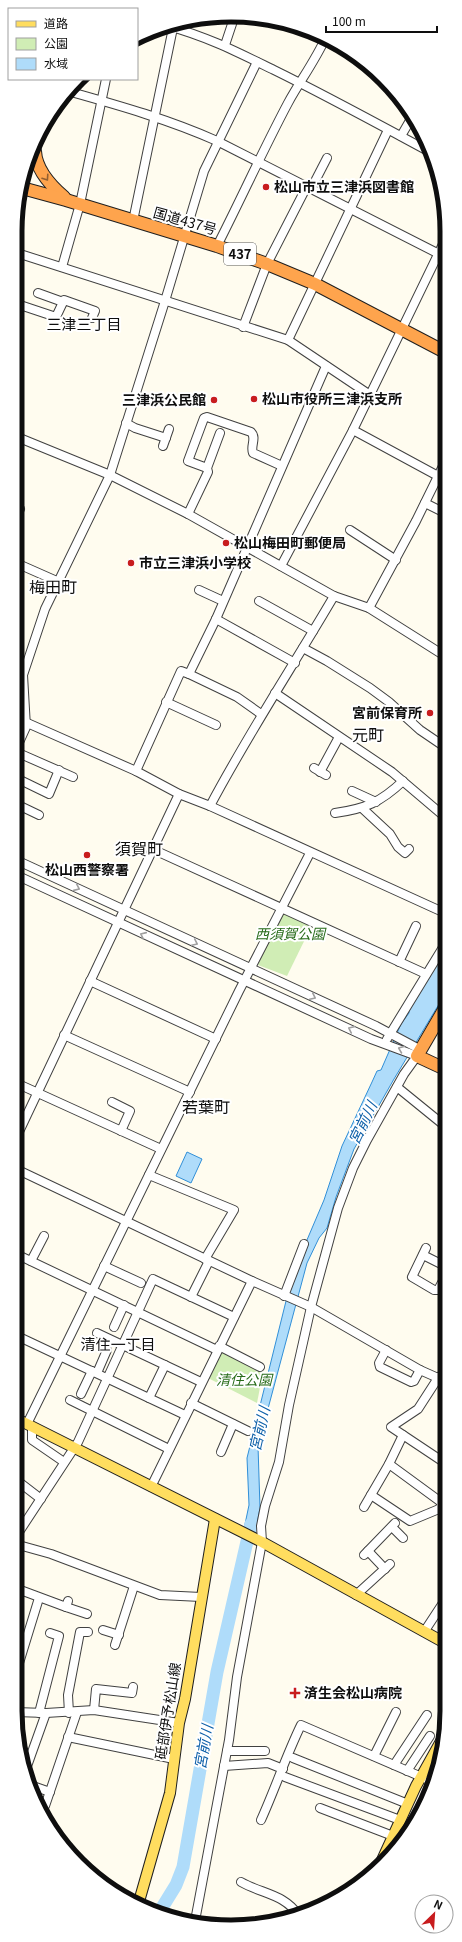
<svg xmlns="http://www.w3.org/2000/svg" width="462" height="1942" font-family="Georgia,'Noto Sans JP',serif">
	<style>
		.green { fill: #d0edb5 }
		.water { fill: #afdcfa; stroke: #318fd7 }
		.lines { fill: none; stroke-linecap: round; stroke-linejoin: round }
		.river { stroke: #afdcfa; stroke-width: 13 }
		.minor-casing { stroke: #414141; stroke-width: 10 }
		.major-casing { stroke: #1f1f1f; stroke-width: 12 }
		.highway-casing { stroke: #1f1f1f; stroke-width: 14 }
		.minor { stroke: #fff; stroke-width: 8 }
		.major { stroke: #ffdd5f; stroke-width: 10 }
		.highway { stroke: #fea44d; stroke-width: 12 }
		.oneway { stroke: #926031 }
		.oneway2 { stroke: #9f9f9f }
		.poi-dot { fill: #c81c1e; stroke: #fff; stroke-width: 1.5 }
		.labels { text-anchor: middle; stroke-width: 4; stroke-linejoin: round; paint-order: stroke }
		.shield { fill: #fff; stroke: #565656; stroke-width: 1 }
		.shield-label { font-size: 13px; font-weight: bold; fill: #0e0e0e }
		.poi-label { font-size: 14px; font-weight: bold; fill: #0e0e0e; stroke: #fff; text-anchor: start }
		.street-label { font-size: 14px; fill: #0e0e0e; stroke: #fff }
		.park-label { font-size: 14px; font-style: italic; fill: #276b19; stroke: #fff }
		.neighbourhood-label { font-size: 15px; fill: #0e0e0e; stroke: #fff }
		.water-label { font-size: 15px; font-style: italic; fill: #0e60a9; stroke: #fff }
		.quarter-label { font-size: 16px; fill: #0e0e0e; stroke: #fff }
		.rim { fill: none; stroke: #0e0e0e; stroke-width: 5 }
	</style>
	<rect width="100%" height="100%" fill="#fffcef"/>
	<!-- green -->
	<g class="green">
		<path d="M283,911L312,925L287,976L258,965Z"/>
		<path d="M221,1352L263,1372L257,1403L208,1378Z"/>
	</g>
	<!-- water -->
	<g class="water">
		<path d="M445,951V994L394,1079L354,1149L336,1197L327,1228L319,1238L307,1263L258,1446L260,1508L255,1534L244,1529L249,1505L247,1458L289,1289L298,1261L324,1200L342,1146L372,1082L377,1071L381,1070L401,1024L409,1013V1009Z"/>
		<path d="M187,1152L202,1159L191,1183L176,1176Z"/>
	</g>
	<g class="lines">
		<!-- river -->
		<path class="river" d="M160,1911L176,1885L183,1867L217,1672L251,1524"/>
		<defs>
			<g id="minor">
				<path d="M168,26C208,37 237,52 274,70C327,96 378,124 430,152"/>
				<path d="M225,45L234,18"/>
				<path d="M71,92C121,106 170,120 217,141L445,257"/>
				<path d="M401,136L412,117"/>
				<path d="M311,189L327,158"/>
				<path d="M133,221L174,23"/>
				<path d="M217,246C241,199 263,150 288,103C300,81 315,61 326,37"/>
				<path d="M17,253L288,340L370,395"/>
				<path d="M62,267L80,204L106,79"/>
				<path d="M38,293L63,302"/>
				<path d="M17,304L56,317L64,300L95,311L92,318"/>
				<path d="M243,327L267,264L307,186"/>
				<path d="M288,340L388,130"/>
				<path d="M126,423L135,428L166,438"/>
				<path d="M353,430L438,476"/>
				<path d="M17,437L110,475L188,514L334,596L369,608L445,656"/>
				<path d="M163,446L169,429"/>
				<path d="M207,468L188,461L204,418L207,417L251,432C257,438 250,446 253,453L282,466"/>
				<path d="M425,503L445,513"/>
				<path d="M188,514L208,472L207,468L220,433"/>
				<path d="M16,518L20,509L17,507"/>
				<path d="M350,530L396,560"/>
				<path d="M16,563L59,582"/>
				<path d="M281,566L353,430L445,240"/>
				<path d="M199,590L223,601"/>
				<path d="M259,601L313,631"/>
				<path d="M369,608L416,521L445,462"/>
				<path d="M216,619L295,663"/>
				<path d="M303,648L327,661L370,688L389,702L420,730L445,747"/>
				<path d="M189,674L237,697L261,714"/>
				<path d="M275,693L392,772L445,817"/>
				<path d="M166,702L216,725"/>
				<path d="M16,718L136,771L179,794L210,806L445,913"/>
				<path d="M16,749L26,727L23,675L45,609L110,475L165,301L204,171L257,62"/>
				<path d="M16,752L73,777"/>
				<path d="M314,768L326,775"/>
				<path d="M136,771L181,671L189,674L216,619L326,366"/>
				<path d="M320,772L339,737"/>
				<path d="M16,778L49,794L59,770"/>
				<path d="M352,791L376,802"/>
				<path d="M16,804L39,815"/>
				<path d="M210,806C248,734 293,666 334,596"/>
				<path d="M362,808L390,834L398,847L405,853L409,849"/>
				<path d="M335,813C365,809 381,802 403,781"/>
				<path d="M152,849L426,974"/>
				<path d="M16,860L376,1026L421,1050"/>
				<path d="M16,875L371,1039L417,1056L404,1074L367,1140L353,1168L338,1208L311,1307L289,1405L279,1462L265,1506L261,1526L262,1542L237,1677L229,1740L195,1921"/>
				<path d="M399,962L416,926"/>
				<path d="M90,981L216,1039"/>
				<path d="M64,1035L190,1092"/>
				<path d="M387,1039L445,944"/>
				<path d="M16,1083L161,1149"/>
				<path d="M397,1087L445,1126"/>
				<path d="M112,1102L130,1111L121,1131"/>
				<path d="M16,1138L179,794"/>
				<path d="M16,1169L252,1281L311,1307L420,1370L438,1378L445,1372"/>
				<path d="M149,1175L234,1210L205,1259"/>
				<path d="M16,1233H17"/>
				<path d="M426,1248L412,1277L434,1290H438L445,1277"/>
				<path d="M16,1254L217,1350"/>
				<path d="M423,1255L445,1266"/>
				<path d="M31,1261L44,1236"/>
				<path d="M104,1266L141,1283"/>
				<path d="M284,1296L304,1244"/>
				<path d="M191,1297L209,1261"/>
				<path d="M114,1327L124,1305"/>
				<path d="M97,1333L201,1382"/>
				<path d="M15,1335L185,1415"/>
				<path d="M444,1335H445"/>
				<path d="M219,1346L260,1367"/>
				<path d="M386,1350L379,1363L380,1367L411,1382L414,1381L420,1370"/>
				<path d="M97,1373L107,1350"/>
				<path d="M438,1378L418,1409L391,1427L445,1463"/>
				<path d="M81,1394L92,1371"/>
				<path d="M149,1398L165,1365"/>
				<path d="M70,1400L169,1449"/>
				<path d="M443,1400L445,1401"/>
				<path d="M191,1403L248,1431"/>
				<path d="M27,1424L239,991L310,853"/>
				<path d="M32,1427V1440L64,1462"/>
				<path d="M221,1452L233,1424"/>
				<path d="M389,1464L445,1505"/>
				<path d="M15,1479L41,1499"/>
				<path d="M151,1487L252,1281"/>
				<path d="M371,1495L410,1521L439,1509L445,1500"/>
				<path d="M364,1507L389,1464L403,1435"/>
				<path d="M392,1527L403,1538"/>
				<path d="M15,1538L78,1442L153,1279L234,1317"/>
				<path d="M15,1544L51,1554L160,1595L201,1597"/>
				<path d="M368,1551L385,1569"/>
				<path d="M364,1555L395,1523"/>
				<path d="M15,1588L66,1607L68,1601"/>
				<path d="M356,1595L390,1564"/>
				<path d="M66,1607L87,1614"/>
				<path d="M103,1630L119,1635"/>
				<path d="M424,1632L445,1600"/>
				<path d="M115,1645L134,1586"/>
				<path d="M15,1676L39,1598"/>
				<path d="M94,1710L96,1689L132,1693L133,1687"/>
				<path d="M15,1712L46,1713L94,1710L179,1723"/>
				<path d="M39,1713L59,1636L50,1633"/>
				<path d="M69,1713L68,1695L80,1632H88"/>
				<path d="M68,1737L174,1759"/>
				<path d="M227,1751H265"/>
				<path d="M374,1756L396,1712"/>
				<path d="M293,1758L408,1804"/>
				<path d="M394,1765L427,1715"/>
				<path d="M224,1766L268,1763L283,1769"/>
				<path d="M26,1769L46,1713"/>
				<path d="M407,1771L430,1736"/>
				<path d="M285,1777L400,1820"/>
				<path d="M30,1785L50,1792"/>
				<path d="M45,1806L77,1712"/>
				<path d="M320,1808L393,1836"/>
				<path d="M261,1820C275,1789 286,1756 301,1725L431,1781"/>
				<path d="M241,1882C262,1894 285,1894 299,1916"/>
			</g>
			<g id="major">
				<path d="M17,204L22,188"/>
				<path d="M15,1418L262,1542L445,1643"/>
				<path d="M382,1860L416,1786L445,1734"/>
				<path d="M138,1905L170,1793L179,1723L185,1699L215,1519"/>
			</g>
			<g id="highway">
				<path d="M35,151C36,170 50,185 64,197"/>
				<path d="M23,184L22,188L66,200L217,246L267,264L315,284L445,352"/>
				<path d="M445,1069L417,1056L445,1008"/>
			</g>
		</defs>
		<!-- minor casing -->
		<use href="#minor" class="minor-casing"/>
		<!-- major casing -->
		<use href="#major" class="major-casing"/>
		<!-- highway casing -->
		<use href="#highway" class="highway-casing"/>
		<!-- minor -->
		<use href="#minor" class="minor"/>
		<!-- major -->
		<use href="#major" class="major"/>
		<!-- highway -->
		<use href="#highway" class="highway"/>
	</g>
	<!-- one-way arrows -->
	<defs><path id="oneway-chevron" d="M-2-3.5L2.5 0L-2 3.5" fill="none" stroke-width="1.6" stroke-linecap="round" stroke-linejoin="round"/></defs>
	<use class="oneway" href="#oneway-chevron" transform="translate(46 178) rotate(56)"/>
	<g class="oneway2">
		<use href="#oneway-chevron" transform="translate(77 888) rotate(24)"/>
		<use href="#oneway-chevron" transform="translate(143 935) rotate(-156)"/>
		<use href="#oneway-chevron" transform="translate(195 943) rotate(25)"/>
		<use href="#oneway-chevron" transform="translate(313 997) rotate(25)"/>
		<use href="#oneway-chevron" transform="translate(351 1029) rotate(-155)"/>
		<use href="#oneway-chevron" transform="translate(401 1049) rotate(-158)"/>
	</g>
	<!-- markers -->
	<g class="poi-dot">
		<circle cx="266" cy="187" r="4"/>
		<circle cx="254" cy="399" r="4"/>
		<circle cx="214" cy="400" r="4"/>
		<circle cx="226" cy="543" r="4"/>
		<circle cx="131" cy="563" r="4"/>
		<circle cx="430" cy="713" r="4"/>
		<circle cx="87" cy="855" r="4"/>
		<path d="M293 1687h4v4h4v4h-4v4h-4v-4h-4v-4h4z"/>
	</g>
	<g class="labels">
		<!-- shield labels -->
		<rect class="shield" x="224" y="243" width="32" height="22" rx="3"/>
		<g class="shield-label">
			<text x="240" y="259">437</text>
		</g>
		<!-- poi labels -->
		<g class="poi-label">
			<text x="274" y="192">松山市立三津浜図書館</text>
			<text x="262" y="404">松山市役所三津浜支所</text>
			<text x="206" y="405" text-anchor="end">三津浜公民館</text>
			<text x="234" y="548">松山梅田町郵便局</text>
			<text x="139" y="568">市立三津浜小学校</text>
			<text x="422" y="718" text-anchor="end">宮前保育所</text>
			<text x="87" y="875" text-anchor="middle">松山西警察署</text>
			<text x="304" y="1698">済生会松山病院</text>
		</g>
		<!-- street labels -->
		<g class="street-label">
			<text transform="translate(185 221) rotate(16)" y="5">国道437号</text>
			<text transform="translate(168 1711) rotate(-81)" y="5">砥部伊予松山線</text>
		</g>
		<!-- park labels -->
		<g class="park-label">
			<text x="290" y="939">西須賀公園</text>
			<text x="244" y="1385">清住公園</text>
		</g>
		<!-- neighbourhood labels -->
		<g class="neighbourhood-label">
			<text x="84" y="330">三津三丁目</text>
			<text x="118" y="1350">清住一丁目</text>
		</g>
		<!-- water labels -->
		<g class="water-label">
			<text transform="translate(363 1123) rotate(-64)" y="5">宮前川</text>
			<text transform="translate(260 1429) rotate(-77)" y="5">宮前川</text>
			<text transform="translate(204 1747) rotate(-80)" y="5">宮前川</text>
		</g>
		<!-- quarter labels -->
		<g class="quarter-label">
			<text x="53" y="593">梅田町</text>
			<text x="368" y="741">元町</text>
			<text x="139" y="855">須賀町</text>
			<text x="206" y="1113">若葉町</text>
		</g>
	</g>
	<!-- crop -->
	<path d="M0 0H462V1942H0ZM231 22H231A209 209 0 0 1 440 231V1711A209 209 0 0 1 231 1920H231A209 209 0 0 1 22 1711V231A209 209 0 0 1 231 22Z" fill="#fff" fill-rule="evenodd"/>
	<path class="rim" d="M231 22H231A209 209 0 0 1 440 231V1711A209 209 0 0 1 231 1920H231A209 209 0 0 1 22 1711V231A209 209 0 0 1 231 22Z"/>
	<!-- legend -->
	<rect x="8" y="8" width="130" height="72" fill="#ffffff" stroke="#9f9f9f"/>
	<rect x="16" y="21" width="20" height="6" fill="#ffdd5f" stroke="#9f9f9f"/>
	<text x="44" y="28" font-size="12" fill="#0e0e0e">道路</text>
	<rect x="16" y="38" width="20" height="12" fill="#d0edb5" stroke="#9f9f9f"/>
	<text x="44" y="48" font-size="12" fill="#0e0e0e">公園</text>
	<rect x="16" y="58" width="20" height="12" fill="#afdcfa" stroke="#9f9f9f"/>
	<text x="44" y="68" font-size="12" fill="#0e0e0e">水域</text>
	<!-- north arrow -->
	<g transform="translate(434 1914) rotate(25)"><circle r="19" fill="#ffffff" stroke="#9f9f9f"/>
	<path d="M0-3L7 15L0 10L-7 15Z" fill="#c81c1e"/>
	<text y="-6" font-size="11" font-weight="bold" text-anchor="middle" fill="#0e0e0e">N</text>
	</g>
	<!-- scale -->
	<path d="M326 26v6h111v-6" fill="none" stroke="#0e0e0e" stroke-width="2"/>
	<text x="332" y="26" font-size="12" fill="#0e0e0e" stroke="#ffffff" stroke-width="3" paint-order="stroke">100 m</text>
</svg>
